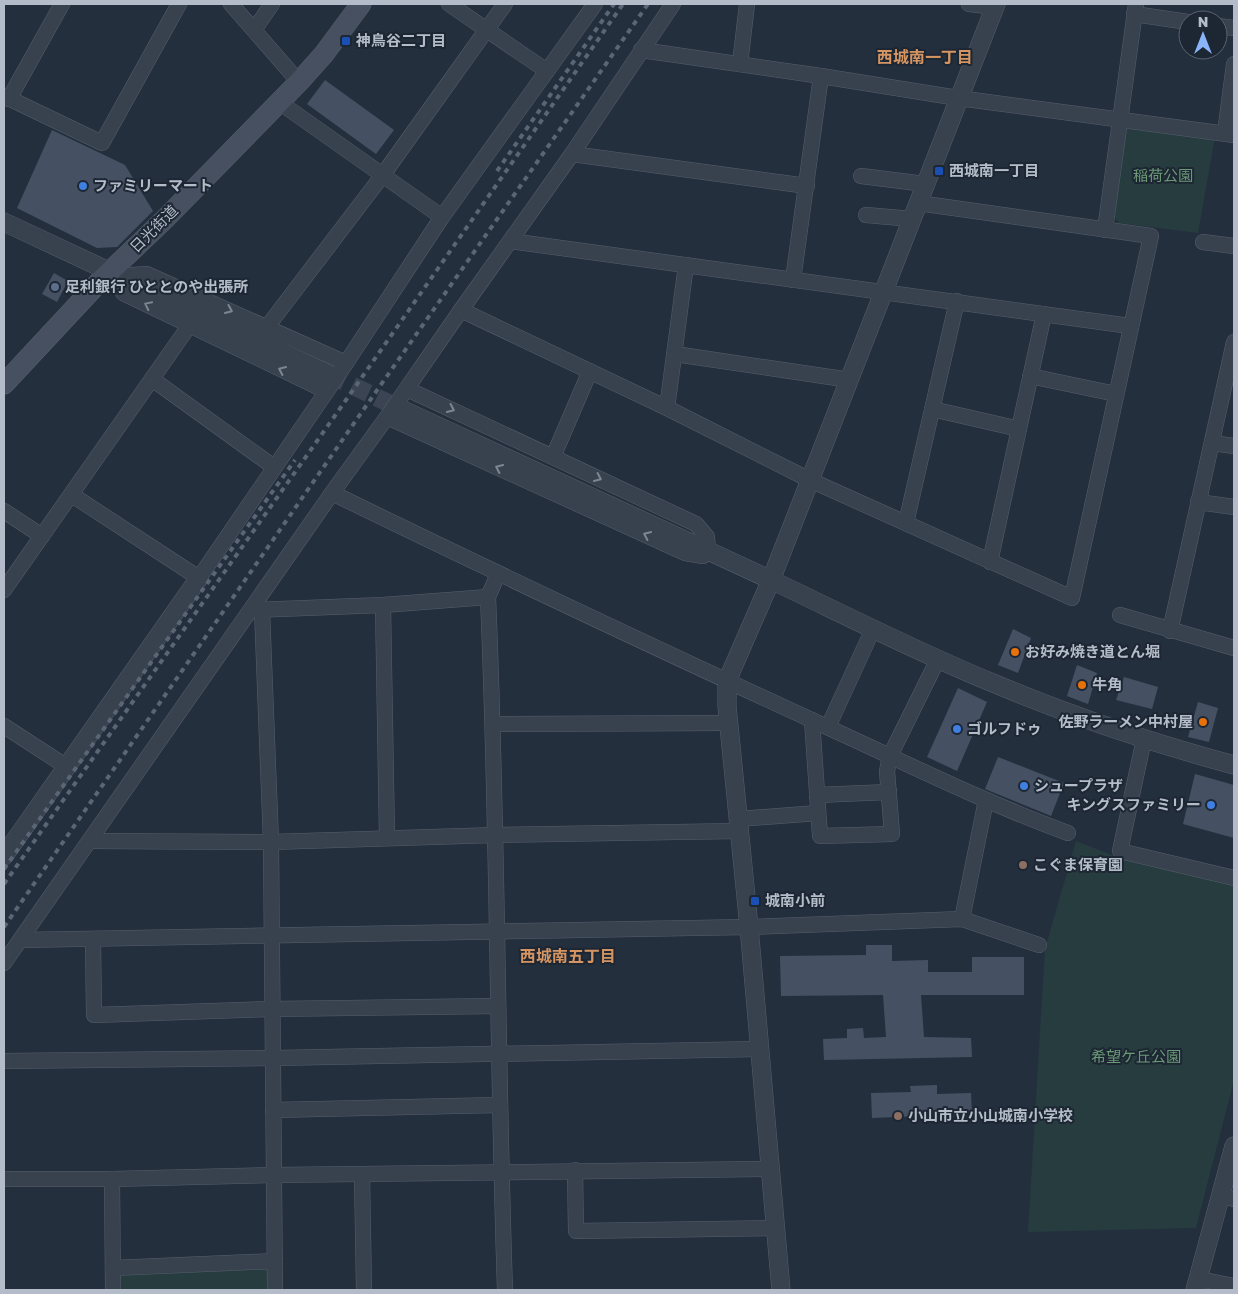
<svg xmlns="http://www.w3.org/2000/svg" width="1238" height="1294" font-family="'Golos Text','Noto Sans JP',sans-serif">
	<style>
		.green { fill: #263c3f }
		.building { fill: #455162 }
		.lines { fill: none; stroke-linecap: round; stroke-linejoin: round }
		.tertiary-tunnel { stroke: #3a4453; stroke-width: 18; stroke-dasharray: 18 9; stroke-linecap: butt }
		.minor-casing { stroke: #565f6c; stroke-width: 16 }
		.tertiary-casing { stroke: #565f6c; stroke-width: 19 }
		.secondary-casing { stroke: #565f6c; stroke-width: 21 }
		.minor { stroke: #38414e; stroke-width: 15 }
		.tertiary { stroke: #38414e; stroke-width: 18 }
		.secondary { stroke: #465061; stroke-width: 20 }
		.rail { stroke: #5a6575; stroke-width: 4; stroke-dasharray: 5 5; stroke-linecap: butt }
		.oneway { stroke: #7c8592 }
		.transit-dot { fill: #1a4fb4; stroke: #1d2633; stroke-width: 2 }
		.shop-dot { fill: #3f7fe0; stroke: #1d2633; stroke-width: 2 }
		.service-dot { fill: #5c6f8a; stroke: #1d2633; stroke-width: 2 }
		.food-dot { fill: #e8710a; stroke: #1d2633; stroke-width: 2 }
		.education-dot { fill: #8d6e63; stroke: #1d2633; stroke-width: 2 }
		.labels { text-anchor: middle; stroke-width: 4; stroke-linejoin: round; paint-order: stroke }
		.poi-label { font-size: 15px; font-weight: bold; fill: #b4bcc9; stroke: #1d2633; text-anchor: start }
		.park-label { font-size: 15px; fill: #6b9a76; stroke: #1d2633 }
		.street-label { font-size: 15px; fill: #b4bcc9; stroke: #1d2633 }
		.neighbourhood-label { font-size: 16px; font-weight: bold; fill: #d59563; stroke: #1d2633 }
	</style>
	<rect width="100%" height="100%" fill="#242f3e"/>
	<!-- green -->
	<g class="green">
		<path d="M1133,128L1215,137L1198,233L1119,223L1112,214L1125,130Z"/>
		<path d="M1076,841L1117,857L1234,886V1080L1196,1228L1028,1232L1045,949Z"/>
		<path d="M271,1264V1290H117V1271Z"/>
	</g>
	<!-- building -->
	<g class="building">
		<path d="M325,80L394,130L376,154L307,104Z"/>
		<path d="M52,130L125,165L153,211L117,247L97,248L17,208Z"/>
		<path d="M54,273L68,281L57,302L42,294Z"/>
		<path d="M1013,629L1031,638L1018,673L998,665Z"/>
		<path d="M1077,665L1097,673L1088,704L1067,696Z"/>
		<path d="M1124,677L1158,687L1152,709L1116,700Z"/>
		<path d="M958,688L987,702L957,771L927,757Z"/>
		<path d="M1198,702L1218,708L1209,742L1188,737Z"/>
		<path d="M998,757L1064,783L1051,816L985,789Z"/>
		<path d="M1195,774L1234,785V838L1183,824Z"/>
		<path d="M866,945H892V961L928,960V972H972V957H1024V995H921L924,1037L971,1038L972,1057L824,1060L823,1039L847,1038V1029L863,1028L864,1038L886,1037L883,995L781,996L780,956L866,955Z"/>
		<path d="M937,1085V1094L971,1093L972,1114L872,1118L871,1093L911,1092L910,1086Z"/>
	</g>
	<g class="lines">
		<!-- tertiary-tunnel -->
		<path class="tertiary-tunnel" d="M328,374L401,409"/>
		<defs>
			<g id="minor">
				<path d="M231,4L299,82"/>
				<path d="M449,4L547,71"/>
				<path d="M673,4L572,154L461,310L387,417L332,493C496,573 662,651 829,728C908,764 986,803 1068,833"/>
				<path d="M969,4L995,7"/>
				<path d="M1134,14L1188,22"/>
				<path d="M1218,26L1234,28"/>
				<path d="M254,30L272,4"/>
				<path d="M641,50L821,76L958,98L1234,135"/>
				<path d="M740,64L747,4"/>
				<path d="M4,96L102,143L179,4"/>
				<path d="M9,99L62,4"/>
				<path d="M279,102L442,217"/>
				<path d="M1225,133L1234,64"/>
				<path d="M572,154L807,186"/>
				<path d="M861,176L925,184"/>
				<path d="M866,215L912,219"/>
				<path d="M1105,230L1136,4"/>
				<path d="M510,241L1130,326"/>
				<path d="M1203,242L1234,246"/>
				<path d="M793,280L821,76"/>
				<path d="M461,310L667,408L810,480L1072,598L1151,236L918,203"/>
				<path d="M267,327L382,176L505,4"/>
				<path d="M675,354L850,380"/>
				<path d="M1030,376L1116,394"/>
				<path d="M152,379L274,467"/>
				<path d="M326,391L123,293L118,276L147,274L346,363"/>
				<path d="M667,408L686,265"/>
				<path d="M932,409L1019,429"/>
				<path d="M387,417L685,553L703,556L708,551L707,537L696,524L407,389"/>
				<path d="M1212,443L1234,446"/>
				<path d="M553,457L590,371"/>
				<path d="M72,495L199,578L346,363L442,217L595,4"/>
				<path d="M1198,502L1234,507"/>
				<path d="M4,511L42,536"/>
				<path d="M906,523L957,301"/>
				<path d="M990,562L1044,314"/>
				<path d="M498,574L488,597C498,828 497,1059 505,1290"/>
				<path d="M4,590L189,326"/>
				<path d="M383,605L387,838"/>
				<path d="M252,610L383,605L488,597"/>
				<path d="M262,610L271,842L275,1290"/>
				<path d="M1120,615L1234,648"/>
				<path d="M1170,631L1234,342"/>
				<path d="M812,720L820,836L892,834L887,771L890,756L938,659"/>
				<path d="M493,724L729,723"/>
				<path d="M4,726L67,767"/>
				<path d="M828,727L873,629"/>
				<path d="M1144,739L1120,851L1234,878"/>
				<path d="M817,795L889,792"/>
				<path d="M738,819L818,813"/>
				<path d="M90,841L271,842L496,835L739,831"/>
				<path d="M962,919L986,800"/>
				<path d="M93,939L94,1015L272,1009L498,1006"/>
				<path d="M21,940L749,927L962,919L1039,945"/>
				<path d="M4,963L332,493"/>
				<path d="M4,1061L273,1058L759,1049"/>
				<path d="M273,1110L500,1105"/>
				<path d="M575,1170L576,1231L775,1228"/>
				<path d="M362,1175L364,1290"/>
				<path d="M4,1179H112L273,1175L770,1169"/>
				<path d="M112,1179L113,1290"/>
				<path d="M1222,1196L1234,1199"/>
				<path d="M113,1268L275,1261"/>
				<path d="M1199,1279L1234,1286"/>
			</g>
			<g id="tertiary">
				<path d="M4,222L328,374"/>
				<path d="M401,409C524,466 647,522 769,579C843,614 917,652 993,683C1071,716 1152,743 1234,765"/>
				<path d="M4,856L199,578"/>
				<path d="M781,1290L749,927L727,706V681L771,580L996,4"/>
				<path d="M1195,1290L1234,1146"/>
			</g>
			<path id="secondary" d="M4,384L100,281L166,218L299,82L324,54L361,4"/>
		</defs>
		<!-- minor casing -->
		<use href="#minor" class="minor-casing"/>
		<!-- tertiary casing -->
		<use href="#tertiary" class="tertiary-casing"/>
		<!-- secondary casing -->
		<use href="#secondary" class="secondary-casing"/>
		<!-- minor -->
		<use href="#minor" class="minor"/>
		<!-- tertiary -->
		<use href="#tertiary" class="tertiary"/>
		<!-- secondary -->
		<use href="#secondary" class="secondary"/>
		<!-- rail -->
		<g class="rail">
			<path d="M497,171L614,4"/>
			<path d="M4,869L295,460"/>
			<path d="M4,884L346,400L623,4"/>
			<path d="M4,927L366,406L648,4"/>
		</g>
	</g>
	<!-- one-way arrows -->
	<defs><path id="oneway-chevron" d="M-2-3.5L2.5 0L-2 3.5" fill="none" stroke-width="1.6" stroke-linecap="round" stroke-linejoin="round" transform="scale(1.25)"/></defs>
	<g class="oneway">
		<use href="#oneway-chevron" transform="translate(148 305) rotate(-154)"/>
		<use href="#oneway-chevron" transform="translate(229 310) rotate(24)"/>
		<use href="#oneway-chevron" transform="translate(282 370) rotate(-155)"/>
		<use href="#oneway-chevron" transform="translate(451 409) rotate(25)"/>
		<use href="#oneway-chevron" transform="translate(499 468) rotate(-155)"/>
		<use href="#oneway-chevron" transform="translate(598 478) rotate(25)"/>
		<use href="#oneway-chevron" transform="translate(647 535) rotate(-155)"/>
	</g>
	<!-- markers -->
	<g class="transit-dot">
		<rect x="341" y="36" width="10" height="10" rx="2.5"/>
		<rect x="934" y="166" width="10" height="10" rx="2.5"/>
		<rect x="750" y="896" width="10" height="10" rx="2.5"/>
	</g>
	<g class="shop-dot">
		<circle cx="83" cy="186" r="5"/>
		<circle cx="957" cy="729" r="5"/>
		<circle cx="1024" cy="786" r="5"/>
		<circle cx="1211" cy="805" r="5"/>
	</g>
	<circle class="service-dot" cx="55" cy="287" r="5"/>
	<g class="food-dot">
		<circle cx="1015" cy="652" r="5"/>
		<circle cx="1082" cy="685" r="5"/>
		<circle cx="1203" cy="722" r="5"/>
	</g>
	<g class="education-dot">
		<circle cx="1023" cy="865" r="5"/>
		<circle cx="898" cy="1116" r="5"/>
	</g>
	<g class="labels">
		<!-- poi labels -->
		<g class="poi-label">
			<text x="356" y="46">神鳥谷二丁目</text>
			<text x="949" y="176">西城南一丁目</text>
			<text x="93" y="191">ファミリーマート</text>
			<text x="65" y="292">足利銀行 ひととのや出張所</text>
			<text x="1025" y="657">お好み焼き道とん堀</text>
			<text x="1092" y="690">牛角</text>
			<text x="1193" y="727" text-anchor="end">佐野ラーメン中村屋</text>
			<text x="967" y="734">ゴルフドゥ</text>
			<text x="1034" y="791">シュープラザ</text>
			<text x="1201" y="810" text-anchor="end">キングスファミリー</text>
			<text x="1033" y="870">こぐま保育園</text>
			<text x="765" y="906">城南小前</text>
			<text x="908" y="1121">小山市立小山城南小学校</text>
		</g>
		<!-- park labels -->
		<g class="park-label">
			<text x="1163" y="181">稲荷公園</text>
			<text x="1136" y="1062">希望ケ丘公園</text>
		</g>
		<!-- street labels -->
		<g class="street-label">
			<text transform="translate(154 229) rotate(-45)" y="5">日光街道</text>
		</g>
		<!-- neighbourhood labels -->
		<g class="neighbourhood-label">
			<text x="925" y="63">西城南一丁目</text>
			<text x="568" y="962">西城南五丁目</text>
		</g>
	</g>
	<!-- border -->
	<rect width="1238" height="1294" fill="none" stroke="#b4bcc9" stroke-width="10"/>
	<!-- north arrow -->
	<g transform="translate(1203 35)"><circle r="24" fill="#1d2633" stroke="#59626f"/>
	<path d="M0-4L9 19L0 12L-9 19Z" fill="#8ab4f8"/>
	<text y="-8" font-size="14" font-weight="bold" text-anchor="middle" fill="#b4bcc9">N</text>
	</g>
</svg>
